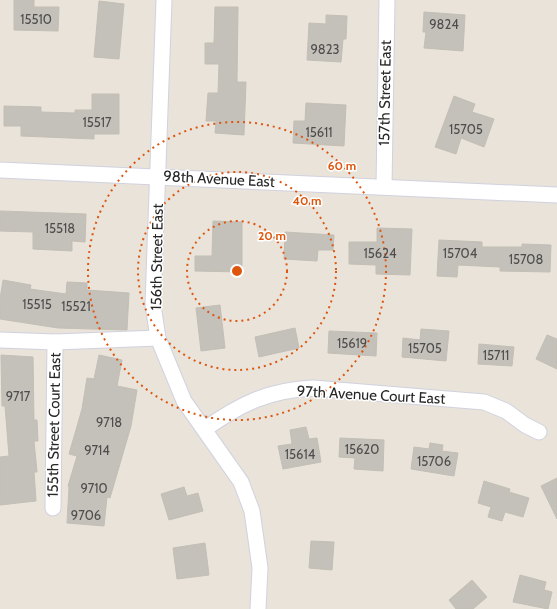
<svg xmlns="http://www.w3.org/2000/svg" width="557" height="609" font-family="Cabin,sans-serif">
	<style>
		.building { fill: #c4c0ba; stroke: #c3bfb5 }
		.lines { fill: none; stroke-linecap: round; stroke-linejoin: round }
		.minor-casing { stroke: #d0d2df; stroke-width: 17 }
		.minor { stroke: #fff; stroke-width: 15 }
		.ring { fill: none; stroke: #de560d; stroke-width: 2; stroke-dasharray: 2 4 }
		.labels { text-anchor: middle; stroke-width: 3; stroke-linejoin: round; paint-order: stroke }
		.number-label { font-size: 13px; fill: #4e4d4c }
		.street-label { font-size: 15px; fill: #272727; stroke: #fff }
		.centre { fill: #de560d; stroke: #fff; stroke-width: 2 }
		.ring-label { font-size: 12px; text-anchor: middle; font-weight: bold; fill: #de560d; stroke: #fff; stroke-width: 3; stroke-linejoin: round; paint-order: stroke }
	</style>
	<rect width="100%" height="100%" fill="#e9e3da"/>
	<!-- building -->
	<g class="building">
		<path d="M14,0H34V7H59L58,31L14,30Z"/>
		<path d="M99,1L124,4L119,59L94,57Z"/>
		<path d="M215,7H238L237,82H246L244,135L215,133L216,121H206L208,93H218L219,64H205V43H214Z"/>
		<path d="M424,12L465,15L463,51L424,48L426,32H423Z"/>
		<path d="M326,15L347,16L346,39H343L341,62L307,60L309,23L326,24Z"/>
		<path d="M92,94H119V134H94V139L21,136V126H4V106L41,107V112L75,113V110H92Z"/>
		<path d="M454,96L475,104L472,112L494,119L484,147L461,138L456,154L435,147Z"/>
		<path d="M306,103L346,105L344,146L293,143L294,121H305Z"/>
		<path d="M0,211L86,214L85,242L72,241V251L33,249V232L0,231Z"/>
		<path d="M213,221L242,222V272L195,271V256H212Z"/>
		<path d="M377,228L412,229L410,275L376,274V265L349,264V242H377Z"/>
		<path d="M285,232L334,235L333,250H318L317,261L284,259Z"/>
		<path d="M439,240L482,242V247H522V244L551,245L550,272L500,271V267L458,265L457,277L437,276Z"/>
		<path d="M3,280L31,285L30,289L66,294L67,282L87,283V290L129,293L127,330L58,328L0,319V299Z"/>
		<path d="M220,305L225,348L201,351L196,308Z"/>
		<path d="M295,328L299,348L259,357L255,337Z"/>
		<path d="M421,329L449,331L446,361L402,357L403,338L420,340Z"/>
		<path d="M329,331L377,333L376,356L328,353Z"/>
		<path d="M547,335L557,339V369L536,359Z"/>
		<path d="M479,344L514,347L512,366L478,364Z"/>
		<path d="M1,355L33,357L34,420H37L38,441H34L37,472H34L36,501L0,505V457L9,456L5,406H2Z"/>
		<path d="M99,355L122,360L117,386L137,390L131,426L110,498L107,497L104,526L67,523L69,487L68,486L77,456L69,454L82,409L87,378L94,379Z"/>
		<path d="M306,427L309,439L317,438L321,462L283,469L278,446L292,444L290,430Z"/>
		<path d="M340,438L384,440L383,471L354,469L355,458L339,457Z"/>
		<path d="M430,443L443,445L442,451L458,453L454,476L411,469L414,447L429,449Z"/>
		<path d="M557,478V519L541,486Z"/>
		<path d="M484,481L510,489L509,492L529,498L523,517L505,512L502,521L488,517L491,507L478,503Z"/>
		<path d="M184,487L187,496L198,493L203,511L169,520L161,494Z"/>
		<path d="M311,541L334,542L332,570L309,568Z"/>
		<path d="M205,543L209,575L177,579L173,548Z"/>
		<path d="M520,575L546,582L544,590L552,592L548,609L513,602Z"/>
		<path d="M472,580L487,597L473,609H456L449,600Z"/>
	</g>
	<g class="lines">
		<defs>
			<g id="minor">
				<path d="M164,0L154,276L153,305L158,338L184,401L241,482L252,511L260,568L258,609"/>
				<path d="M0,170L557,195"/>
				<path d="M384,187L387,0"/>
				<path d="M0,340L55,342L158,338"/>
				<path d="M205,429C240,404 269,390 313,388L484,402L506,411L525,425L539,432"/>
				<path d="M53,508L55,342"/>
			</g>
		</defs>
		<!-- minor casing -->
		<use href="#minor" class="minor-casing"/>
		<!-- minor -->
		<use href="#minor" class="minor"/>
	</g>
	<!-- distance rings -->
	<g class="ring">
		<circle cx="237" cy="271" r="50"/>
		<circle cx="237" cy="271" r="99"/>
		<circle cx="237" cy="271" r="149"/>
	</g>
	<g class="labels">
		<!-- number labels -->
		<g class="number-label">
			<text x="36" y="24">15510</text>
			<text x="444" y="29">9824</text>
			<text x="325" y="54">9823</text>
			<text x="97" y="127">15517</text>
			<text x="466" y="134">15705</text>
			<text x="319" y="137">15611</text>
			<text x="60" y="233">15518</text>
			<text x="380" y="258">15624</text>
			<text x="460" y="258">15704</text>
			<text x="526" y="264">15708</text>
			<text x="37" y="309">15515</text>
			<text x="76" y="311">15521</text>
			<text x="352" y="348">15619</text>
			<text x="425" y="353">15705</text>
			<text x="496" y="360">15711</text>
			<text x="18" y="401">9717</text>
			<text x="109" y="427">9718</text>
			<text x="362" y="454">15620</text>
			<text x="97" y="455">9714</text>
			<text x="300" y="459">15614</text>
			<text x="434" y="466">15706</text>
			<text x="94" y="493">9710</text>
			<text x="86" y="520">9706</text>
		</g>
		<!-- street labels -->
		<g class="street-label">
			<text transform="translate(385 93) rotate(-89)" y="5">157th Street East</text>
			<text transform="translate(219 179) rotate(3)" y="5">98th Avenue East</text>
			<text transform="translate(157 257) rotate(-89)" y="5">156th Street East</text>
			<text transform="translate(371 395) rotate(3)" y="5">97th Avenue Court East</text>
			<text transform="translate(54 425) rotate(-89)" y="5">155th Street Court East</text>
		</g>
	</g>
	<circle cx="237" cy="271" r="6" class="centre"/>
	<g class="ring-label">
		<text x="342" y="170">60 m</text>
		<text x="307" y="205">40 m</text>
		<text x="272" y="240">20 m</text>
	</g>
</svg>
